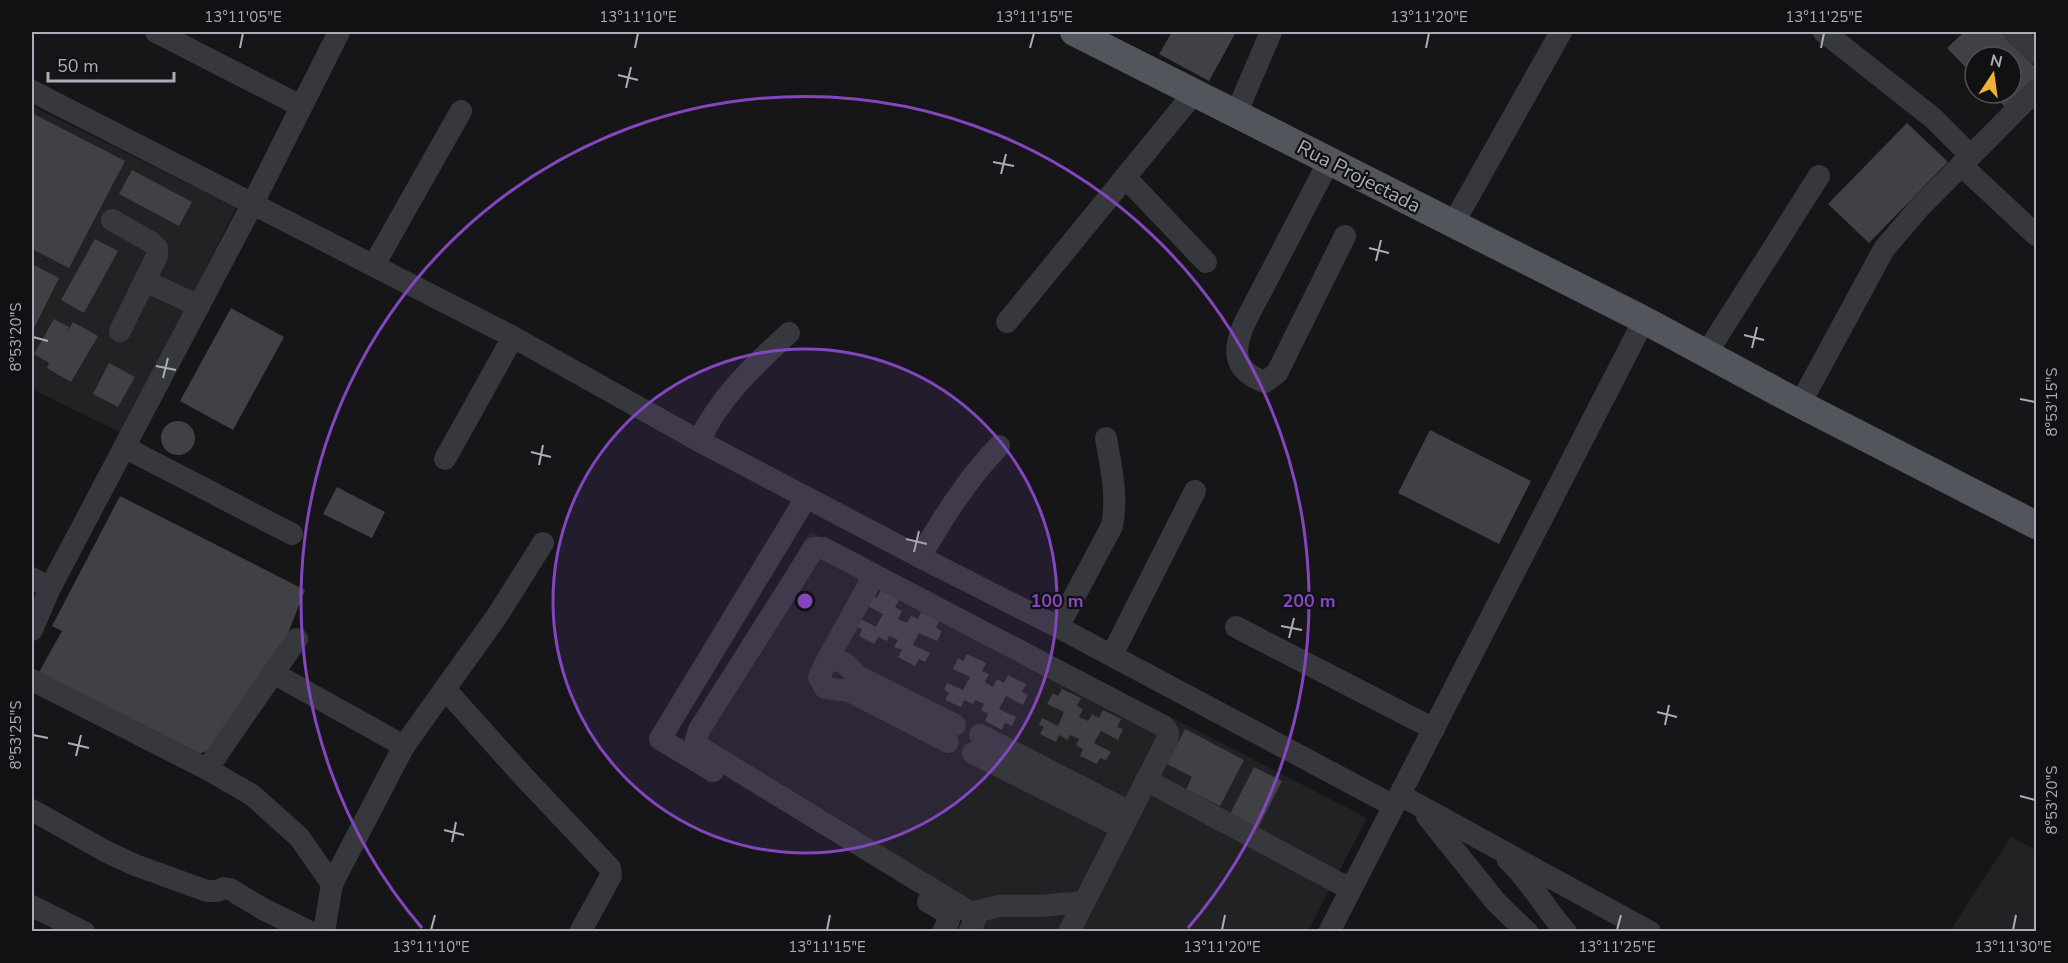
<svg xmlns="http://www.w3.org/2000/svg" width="2068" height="963" font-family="'Nunito Sans',sans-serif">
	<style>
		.built { fill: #222225 }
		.building { fill: #404145 }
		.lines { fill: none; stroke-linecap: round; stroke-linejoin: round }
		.minor { stroke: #37383d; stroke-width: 22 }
		.major { stroke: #53555c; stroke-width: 28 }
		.ticks { fill: none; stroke: #a8adb8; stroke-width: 2 }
		.ring { fill: none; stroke: #8446be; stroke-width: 3 }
		.labels { text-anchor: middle; stroke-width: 4.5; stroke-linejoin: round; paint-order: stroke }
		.street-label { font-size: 20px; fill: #a8adb8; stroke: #111113 }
		.centre { fill: #8446be; stroke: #111113; stroke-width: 3 }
		.ring-label { font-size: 18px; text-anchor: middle; font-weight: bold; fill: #8446be; stroke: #111113; stroke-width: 4.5; stroke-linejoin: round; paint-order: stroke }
		.neatline { fill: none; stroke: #a8adb8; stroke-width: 2 }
		.ticks-label { font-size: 15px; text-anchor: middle; fill: #a8adb8 }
	</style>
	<rect width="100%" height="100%" fill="#161618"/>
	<!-- built -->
	<g class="built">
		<path d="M32,106L236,208L123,434L32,389Z"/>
		<path d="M810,531L1367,818L1308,931H958L967,920L682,747Z"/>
		<path d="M2011,837L2036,850V931H1950Z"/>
	</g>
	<!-- building -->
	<g class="building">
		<path d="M1172,32H1236L1209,81L1159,54Z"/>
		<path d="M1964,32H2001L2036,68V89L2011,113L1991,93H2011V57H1975V77L1947,48Z"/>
		<path d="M32,113L125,161L69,268L32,249Z"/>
		<path d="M1907,123L1948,162L1869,243L1828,204Z"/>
		<path d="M132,170L192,202L179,226L119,194Z"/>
		<path d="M95,239L118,251L84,313L61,300Z"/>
		<path d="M32,264L59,278L32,332Z"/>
		<path d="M231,308L284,337L233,430L180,401Z"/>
		<path d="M54,319L69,327L67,333L73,322L98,336L71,382L47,368L49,363L34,354Z"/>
		<path d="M109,363L135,377L118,407L93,394Z"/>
		<circle cx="178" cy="438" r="17"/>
		<path d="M1430,430L1531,481L1499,544L1398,493Z"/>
		<path d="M337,487L385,512L372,538L323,514Z"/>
		<path d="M120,496L305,590L287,636L214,749L198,754L39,672L62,631L52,626Z"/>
		<path d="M881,590L899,600L895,607L902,611L898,619L907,623L911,616L918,619L921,612L939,621L936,628L942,631L937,641L919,633L913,645L930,653L925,662L919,659L915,666L898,657L902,650L894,647L898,640L889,636L887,641L878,637L874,644L859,636L862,629L857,627L861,619L876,627L883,614L866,605L872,595L877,598Z"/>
		<path d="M967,654L986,663L982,671L989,674L985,682L993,687L997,679L1004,683L1008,675L1026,684L1022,692L1028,695L1023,705L1006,696L999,709L1016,717L1012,726L1005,723L1002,730L985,721L988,714L981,710L984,704L975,700L973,704L964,700L961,707L945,700L949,693L944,690L947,683L963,690L970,677L953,669L958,658L963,661Z"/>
		<path d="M1062,689L1081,698L1077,706L1083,709L1079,717L1088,721L1092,714L1099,718L1103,710L1121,719L1117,727L1123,729L1118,740L1101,731L1094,743L1111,752L1106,760L1100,758L1097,764L1080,756L1083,749L1076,745L1079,739L1070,735L1068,740L1059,735L1056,742L1040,734L1044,727L1039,725L1042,718L1058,726L1064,712L1047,704L1053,693L1058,696Z"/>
		<path d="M1185,729L1244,760L1220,806L1186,789L1192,777L1167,764Z"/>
		<path d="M1254,767L1282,781L1258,828L1230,814Z"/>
	</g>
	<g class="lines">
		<!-- minor -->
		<g class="minor">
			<path d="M156,32L301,106"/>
			<path d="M1824,32L1933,118L1970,155"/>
			<path d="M2014,32L2036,53"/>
			<path d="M32,91L513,337L699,441L920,557L1058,627L1394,806"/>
			<path d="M1236,114L1271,32"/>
			<path d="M1329,161L1244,324C1232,352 1234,371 1265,382L1277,373L1345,236"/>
			<path d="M1961,165L2036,235"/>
			<path d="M1126,178L1206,262"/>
			<path d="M112,220L151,242L157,248V256L120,331"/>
			<path d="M1453,224L1561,32"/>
			<path d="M374,265L461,111"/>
			<path d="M145,281L199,306"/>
			<path d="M1007,322L1194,93"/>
			<path d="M1706,354L1819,176"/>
			<path d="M1800,404L1884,249L1919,208L2036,90"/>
			<path d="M699,441C719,398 754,365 789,333"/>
			<path d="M124,447L292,534"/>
			<path d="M445,459L513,337"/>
			<path d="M920,557C943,518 967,479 999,446"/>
			<path d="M32,578L50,588"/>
			<path d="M1058,627L1112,526C1118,496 1111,467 1106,438"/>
			<path d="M1236,627L1434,729"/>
			<path d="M32,630L50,588L253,203L339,32"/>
			<path d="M1112,655L1195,491"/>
			<path d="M825,664L874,575"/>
			<path d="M273,673L404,746"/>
			<path d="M32,680L207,769L252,795L299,837L332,884"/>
			<path d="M445,689L524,777L610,868L611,876L580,932"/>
			<path d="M980,735L1130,812"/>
			<path d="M948,742L849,691L825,688L819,677L825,664L830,660C843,660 848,665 856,675L955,725"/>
			<path d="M973,753L1122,828"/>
			<path d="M207,769L297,639"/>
			<path d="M713,771L660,739L806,498"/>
			<path d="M1146,780L1350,889"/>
			<path d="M1400,795L1650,932"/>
			<path d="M32,810L105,851L135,865L207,891H217L224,888L230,889L263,909L310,932"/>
			<path d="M1427,816L1496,902L1527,932"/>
			<path d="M1508,860C1531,881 1545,909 1566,932"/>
			<path d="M928,902L949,914V920L943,932"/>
			<path d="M32,906L84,932"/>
			<path d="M971,913L999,906H1040L1084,902"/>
			<path d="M324,932L332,884L404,746L497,616L543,543"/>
			<path d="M969,932L975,920L971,913L701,748L696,740L699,730L814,548H823L1163,726L1168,732L1167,740L1069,932"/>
			<path d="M1329,932L1644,320"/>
		</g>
		<!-- major -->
		<path class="major" d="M1074,32L1644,320L1800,404L2036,525"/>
	</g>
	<!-- ticks -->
	<path class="ticks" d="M240,48L243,33M635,48L638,33M1030,48L1034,33M1426,48L1429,33M1821,48L1824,33M618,75L638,80M626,88L631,67M993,162L1014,166M1001,174L1006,154M1369,248L1389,253M1376,261L1381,240M1744,335L1764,340M33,337L48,341M1752,348L1757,327M156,366L176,370M163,378L168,358M2020,399L2035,402M531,452L551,457M539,465L543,445M906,539L927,544M914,552L919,531M1281,626L1302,630M1289,638L1294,618M1657,712L1677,717M1665,725L1669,705M33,735L48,738M68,743L89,748M76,756L81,735M2020,796L2035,800M444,830L464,835M452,842L456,822M431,930L435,915M827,930L830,915M1222,930L1225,915M1617,930L1621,915M2013,930L2016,915"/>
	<!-- distance rings -->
	<circle cx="805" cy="601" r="252" fill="#8446be" fill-opacity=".12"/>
	<g class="ring">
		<circle cx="805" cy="601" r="252"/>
		<path d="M422 928A504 504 0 1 1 1188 928"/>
	</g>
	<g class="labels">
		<!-- street labels -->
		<g class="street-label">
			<text transform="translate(1359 176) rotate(27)" y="7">Rua Projectada</text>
		</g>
	</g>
	<circle cx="805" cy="601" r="9" class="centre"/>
	<g class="ring-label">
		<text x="1057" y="607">100 m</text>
		<text x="1309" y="607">200 m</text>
	</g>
	<!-- border -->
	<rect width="2068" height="963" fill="none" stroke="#111113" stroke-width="66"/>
	<!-- north arrow -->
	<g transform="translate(1993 75) rotate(13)"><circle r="28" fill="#111113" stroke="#4d4f55" stroke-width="1.5"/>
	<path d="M0-4.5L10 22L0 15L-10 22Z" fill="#f2b134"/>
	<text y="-9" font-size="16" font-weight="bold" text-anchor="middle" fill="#a8adb8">N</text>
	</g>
	<!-- scale -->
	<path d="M48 72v9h126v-9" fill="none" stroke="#a8adb8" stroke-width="3"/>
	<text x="57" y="72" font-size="18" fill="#a8adb8" stroke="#111113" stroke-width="4.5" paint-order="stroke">50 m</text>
	<rect x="33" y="33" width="2002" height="897" class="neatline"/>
	<g class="ticks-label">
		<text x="243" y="22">13°11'05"E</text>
		<text x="638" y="22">13°11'10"E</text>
		<text x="1034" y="22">13°11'15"E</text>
		<text x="1429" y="22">13°11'20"E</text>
		<text x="1824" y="22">13°11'25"E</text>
		<text transform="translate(16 337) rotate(-90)" y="5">8°53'20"S</text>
		<text transform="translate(2052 402) rotate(-90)" y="5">8°53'15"S</text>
		<text transform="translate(16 735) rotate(-90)" y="5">8°53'25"S</text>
		<text transform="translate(2052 800) rotate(-90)" y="5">8°53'20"S</text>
		<text x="431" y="952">13°11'10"E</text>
		<text x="827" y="952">13°11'15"E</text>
		<text x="1222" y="952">13°11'20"E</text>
		<text x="1617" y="952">13°11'25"E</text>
		<text x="2013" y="952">13°11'30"E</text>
	</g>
</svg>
